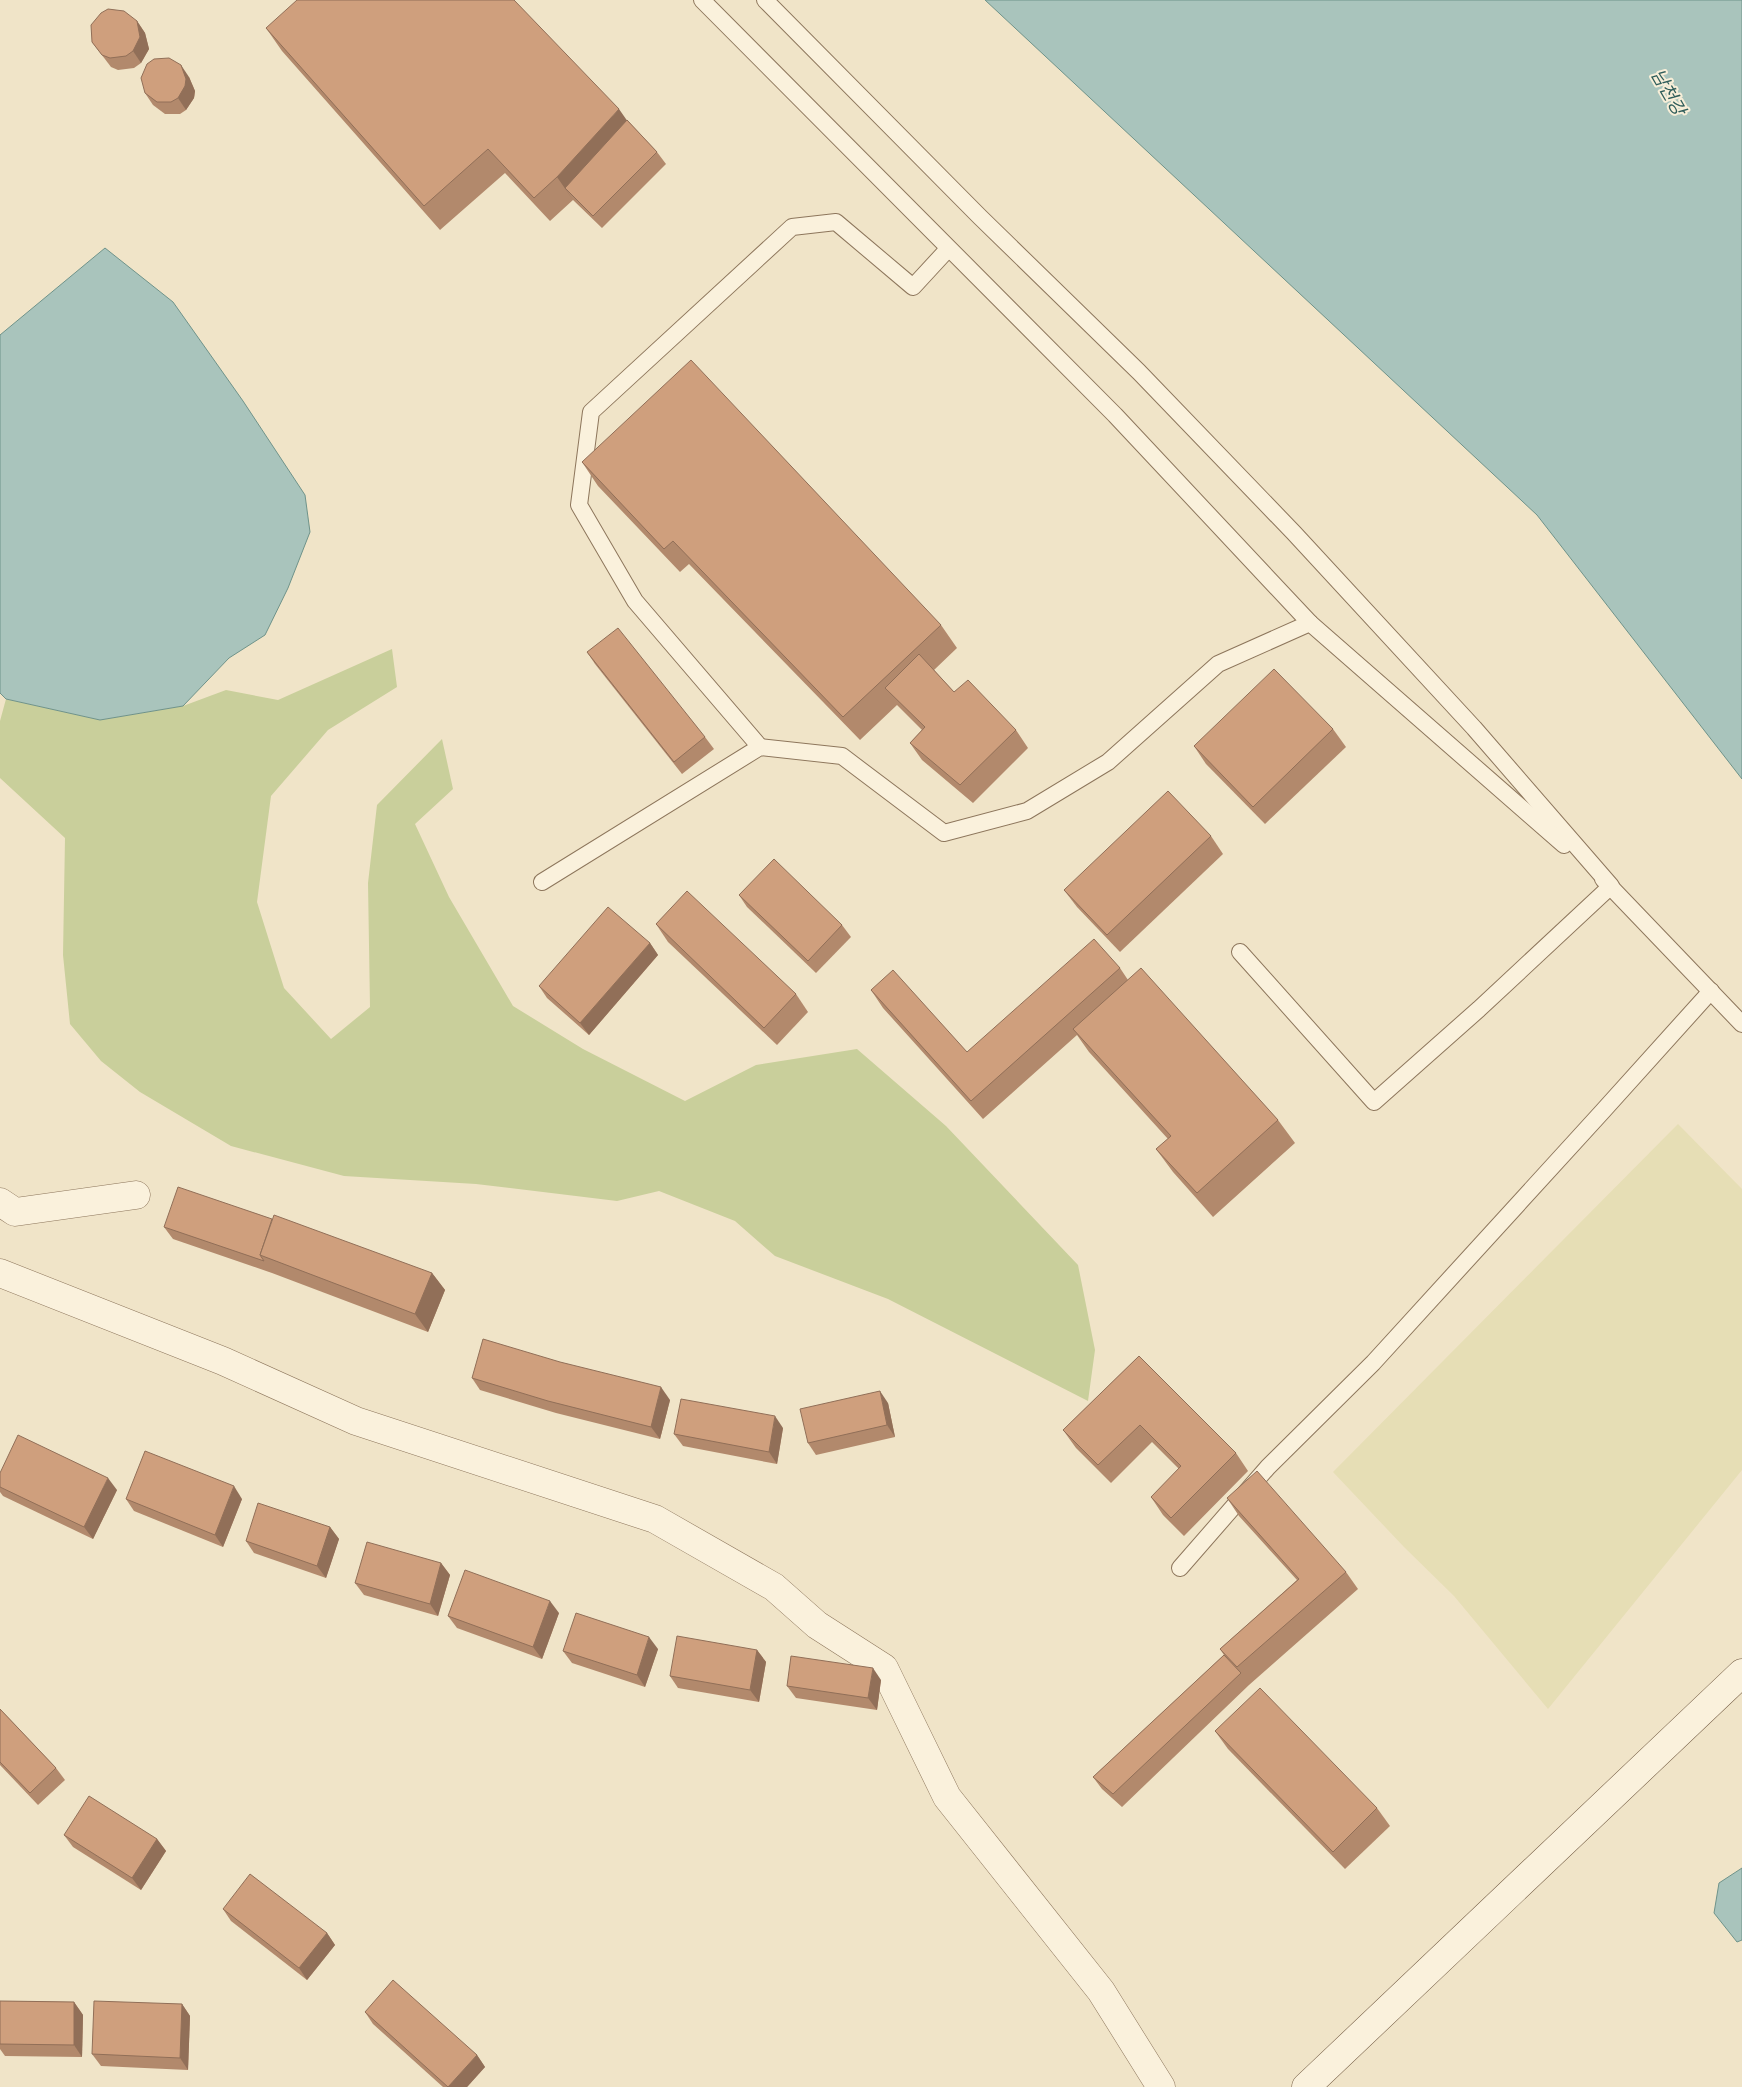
<svg xmlns="http://www.w3.org/2000/svg" width="1742" height="2087" font-family="'Noto Serif','Noto Sans KR',serif">
	<style>
		.farmland { fill: #e6deb5 }
		.green { fill: #c9cf9b }
		.water { fill: #a9c4bc; stroke: #6f938a }
		.lines { fill: none; stroke-linecap: round; stroke-linejoin: round }
		.lane-casing { stroke: #8d765c; stroke-width: 18 }
		.street-casing { stroke: #8d765c; stroke-width: 29 }
		.secondary-casing { stroke: #6f573f; stroke-width: 29 }
		.lane { stroke: #faf1dc; stroke-width: 16 }
		.street { stroke: #faf1dc; stroke-width: 28 }
		.secondary { stroke: #faf1dc; stroke-width: 28 }
		.wall { fill: #b2896c }
		.shaded-wall { fill: #916f58 }
		.building { fill: #cf9f7d; stroke: #916f58 }
		.labels { text-anchor: middle; stroke-width: 4; stroke-linejoin: round; paint-order: stroke }
		.water-label { font-size: 18px; font-style: italic; fill: #2f5d5a; stroke: #f7eed8 }
	</style>
	<rect width="100%" height="100%" fill="#f0e4c8"/>
	<!-- farmland -->
	<path class="farmland" d="M1678,1124L1742,1189V1470L1548,1709L1454,1596L1404,1547L1333,1472Z"/>
	<!-- green -->
	<path class="green" d="M392,649L397,687L328,730L271,796L257,902L284,988L331,1039L370,1007L368,883L377,805L442,739L453,789L415,824L449,897L513,1006L583,1049L685,1101L756,1065L857,1049L946,1126L1078,1265L1095,1350L1088,1401L888,1299L775,1256L735,1221L659,1191L617,1201L476,1184L344,1176L231,1146L140,1092L101,1061L70,1024L63,955L65,838L0,778V721L6,699L100,720L183,706L226,690L278,700Z"/>
	<!-- water -->
	<g class="water">
		<path d="M985,0H1742V779L1537,515Z"/>
		<path d="M105,248L173,302L243,401L305,495L310,532L288,588L265,635L229,658L183,706L100,720L6,699L0,693V335Z"/>
		<path d="M1742,1868V1940L1737,1942L1714,1913L1719,1883Z"/>
	</g>
	<g class="lines">
		<defs>
			<g id="lane">
				<path d="M702,0L1115,415L1310,623"/>
				<path d="M765,0L980,217L1139,372L1294,533L1474,728L1611,886L1479,1009L1374,1102L1240,952"/>
				<path d="M760,747L635,601L579,505L591,412L792,227L836,222L913,287L948,249"/>
				<path d="M1603,879L1742,1024"/>
				<path d="M542,882L760,747L842,756L944,833L1027,811L1108,762L1218,664L1310,623L1564,845"/>
				<path d="M1180,1568L1268,1467L1373,1363L1602,1112L1711,991"/>
			</g>
			<g id="street">
				<path d="M0,1202L15,1212L136,1195"/>
				<path d="M0,1273L223,1361L356,1421L655,1519L774,1587L817,1625L884,1668L947,1797L1101,1991L1161,2087"/>
			</g>
			<path id="secondary" d="M1306,2087L1742,1673"/>
		</defs>
		<!-- lane casing -->
		<use href="#lane" class="lane-casing"/>
		<!-- street casing -->
		<use href="#street" class="street-casing"/>
		<!-- secondary casing -->
		<use href="#secondary" class="secondary-casing"/>
		<!-- lane -->
		<use href="#lane" class="lane"/>
		<!-- street -->
		<use href="#street" class="street"/>
		<!-- secondary -->
		<use href="#secondary" class="secondary"/>
	</g>
	<!-- wall -->
	<g class="wall">
		<path d="M137,21L145,33L149,49L141,63L134,68L118,70L111,67L92,42Z"/>
		<path d="M266,28L627,120L657,152L666,164L602,228L573,200L550,221L505,173L440,230L282,51Z"/>
		<path d="M189,77L195,91L194,98L186,110L180,114H165L153,105L145,93Z"/>
		<path d="M582,462L941,625L957,648L934,670L954,692L1016,730L1028,748L973,803L922,760L910,743L922,730L897,705L860,740L689,564L680,572L598,486Z"/>
		<path d="M587,652L705,737L714,749L682,774L595,664Z"/>
		<path d="M1333,729L1346,747L1265,824L1206,764L1194,746Z"/>
		<path d="M1211,836L1223,854L1120,952L1077,907L1064,890Z"/>
		<path d="M739,895L842,925L851,937L816,973L747,907Z"/>
		<path d="M656,924L796,994L808,1012L777,1045L668,942Z"/>
		<path d="M650,943L658,955L589,1035L547,998L539,986Z"/>
		<path d="M1120,968L1128,980L1278,1120L1295,1143L1213,1217L1173,1172L1156,1149L1168,1139L1089,1052L1077,1035L983,1119L883,1008L871,990L967,1052Z"/>
		<path d="M164,1227L432,1273L445,1290L428,1332L272,1273L173,1239Z"/>
		<path d="M1139,1356L1236,1453L1248,1471L1184,1536L1163,1515L1151,1497L1179,1469L1152,1442L1111,1483L1076,1448L1063,1430Z"/>
		<path d="M472,1378L670,1400L660,1439L556,1413L480,1390Z"/>
		<path d="M888,1403L895,1437L816,1455L808,1443Z"/>
		<path d="M783,1428L777,1464L683,1446L674,1434Z"/>
		<path d="M0,1473L117,1490L93,1539L3,1496L0,1492Z"/>
		<path d="M1227,1498L1346,1572L1358,1589L1249,1685L1122,1807L1102,1789L1093,1777L1224,1655L1220,1649L1297,1580L1239,1516Z"/>
		<path d="M126,1499H242L223,1547L134,1511Z"/>
		<path d="M330,1527L339,1539L326,1578L254,1553L246,1541Z"/>
		<path d="M441,1563L450,1575L438,1616L364,1595L355,1583Z"/>
		<path d="M559,1613L542,1659L457,1628L448,1616Z"/>
		<path d="M658,1649L645,1687L572,1663L563,1651Z"/>
		<path d="M757,1650L766,1662L759,1702L678,1688L670,1676Z"/>
		<path d="M881,1680L877,1710L796,1698L787,1686Z"/>
		<path d="M0,1709L56,1768L65,1780L38,1805L0,1765Z"/>
		<path d="M1215,1731L1377,1808L1390,1826L1345,1869L1228,1749Z"/>
		<path d="M64,1835L157,1839L166,1851L141,1890L73,1847Z"/>
		<path d="M223,1909L327,1933L335,1945L307,1980L231,1921Z"/>
		<path d="M0,2001L74,2002L83,2015L82,2057L5,2056L0,2049Z"/>
		<path d="M182,2004L190,2016L188,2070L101,2066L92,2054Z"/>
		<path d="M365,2012L477,2055L485,2067L467,2087H443L373,2024Z"/>
	</g>
	<!-- shaded-wall -->
	<g class="shaded-wall">
		<path d="M137,21L145,33L149,49L141,63L133,51Z"/>
		<path d="M181,65L189,77L195,91L194,98L186,110L178,98Z"/>
		<path d="M619,109L635,132L565,188L573,200L557,177Z"/>
		<path d="M650,943L658,955L589,1035L580,1023Z"/>
		<path d="M432,1273L445,1290L428,1332L415,1314Z"/>
		<path d="M661,1387L670,1400L660,1439L651,1427Z"/>
		<path d="M880,1391L888,1403L895,1437L887,1425Z"/>
		<path d="M775,1416L783,1428L777,1464L769,1452Z"/>
		<path d="M108,1478L117,1490L93,1539L84,1527Z"/>
		<path d="M234,1486L242,1499L223,1547L215,1535Z"/>
		<path d="M330,1527L339,1539L326,1578L317,1566Z"/>
		<path d="M441,1563L450,1575L438,1616L430,1604Z"/>
		<path d="M550,1601L559,1613L542,1659L533,1647Z"/>
		<path d="M649,1637L658,1649L645,1687L637,1675Z"/>
		<path d="M757,1650L766,1662L759,1702L750,1690Z"/>
		<path d="M873,1668L881,1680L877,1710L868,1698Z"/>
		<path d="M157,1839L166,1851L141,1890L132,1878Z"/>
		<path d="M327,1933L335,1945L307,1980L299,1968Z"/>
		<path d="M74,2002L83,2015L82,2057L74,2045Z"/>
		<path d="M182,2004L190,2016L188,2070L180,2058Z"/>
		<path d="M477,2055L485,2067L467,2087H448Z"/>
	</g>
	<!-- building -->
	<g class="building">
		<path d="M297,0H514L619,109L557,177L534,198L488,149L424,206L266,28Z"/>
		<path d="M108,9L124,11L137,21L140,37L133,51L126,56L110,58L102,55L92,42L91,25L101,13Z"/>
		<path d="M169,58L181,65L186,79L185,86L178,98L171,102H157L145,93L141,78L147,64L154,59Z"/>
		<path d="M627,120L657,152L593,216L565,188Z"/>
		<path d="M691,360L941,625L843,717L673,541L664,549L582,462Z"/>
		<path d="M618,628L705,737L674,762L587,652Z"/>
		<path d="M919,654L954,692L968,680L1016,730L960,785L910,743L925,727L885,688Z"/>
		<path d="M1274,669L1333,729L1253,807L1194,746Z"/>
		<path d="M1168,791L1211,836L1107,935L1064,890Z"/>
		<path d="M774,859L842,925L808,961L739,895Z"/>
		<path d="M687,891L796,994L764,1028L656,924Z"/>
		<path d="M608,907L650,943L580,1023L539,986Z"/>
		<path d="M1094,939L1120,968L971,1101L871,990L893,970L967,1052Z"/>
		<path d="M1141,968L1278,1120L1197,1193L1156,1149L1171,1136L1073,1029Z"/>
		<path d="M178,1187L272,1219L260,1255L264,1261L164,1227Z"/>
		<path d="M274,1215L432,1273L415,1314L260,1255Z"/>
		<path d="M483,1339L560,1362L661,1387L651,1427L548,1401L472,1378Z"/>
		<path d="M1139,1356L1236,1453L1171,1518L1151,1497L1181,1466L1140,1425L1098,1465L1063,1430Z"/>
		<path d="M880,1391L887,1425L808,1443L800,1409Z"/>
		<path d="M681,1399L775,1416L769,1452L674,1434Z"/>
		<path d="M18,1435L108,1478L84,1527L0,1487V1473Z"/>
		<path d="M145,1451L234,1486L215,1535L126,1499Z"/>
		<path d="M1257,1471L1346,1572L1237,1667L1220,1649L1299,1579L1227,1498Z"/>
		<path d="M258,1503L330,1527L317,1566L246,1541Z"/>
		<path d="M367,1542L441,1563L430,1604L355,1583Z"/>
		<path d="M465,1570L550,1601L533,1647L448,1616Z"/>
		<path d="M576,1613L649,1637L637,1675L563,1651Z"/>
		<path d="M677,1636L757,1650L750,1690L670,1676Z"/>
		<path d="M1224,1655L1241,1673L1113,1794L1093,1777Z"/>
		<path d="M791,1656L873,1668L868,1698L787,1686Z"/>
		<path d="M1260,1688L1377,1808L1333,1852L1215,1731Z"/>
		<path d="M0,1709L56,1768L30,1793L0,1762Z"/>
		<path d="M89,1796L157,1839L132,1878L64,1835Z"/>
		<path d="M250,1874L327,1933L299,1968L223,1909Z"/>
		<path d="M393,1980L477,2055L448,2087L365,2012Z"/>
		<path d="M0,2001L74,2002V2045L0,2044Z"/>
		<path d="M94,2001L182,2004L180,2058L92,2054Z"/>
	</g>
	<g class="labels">
		<!-- water labels -->
		<g class="water-label">
			<text transform="translate(1668 92) rotate(60)" y="6">남천강</text>
		</g>
	</g>
</svg>
